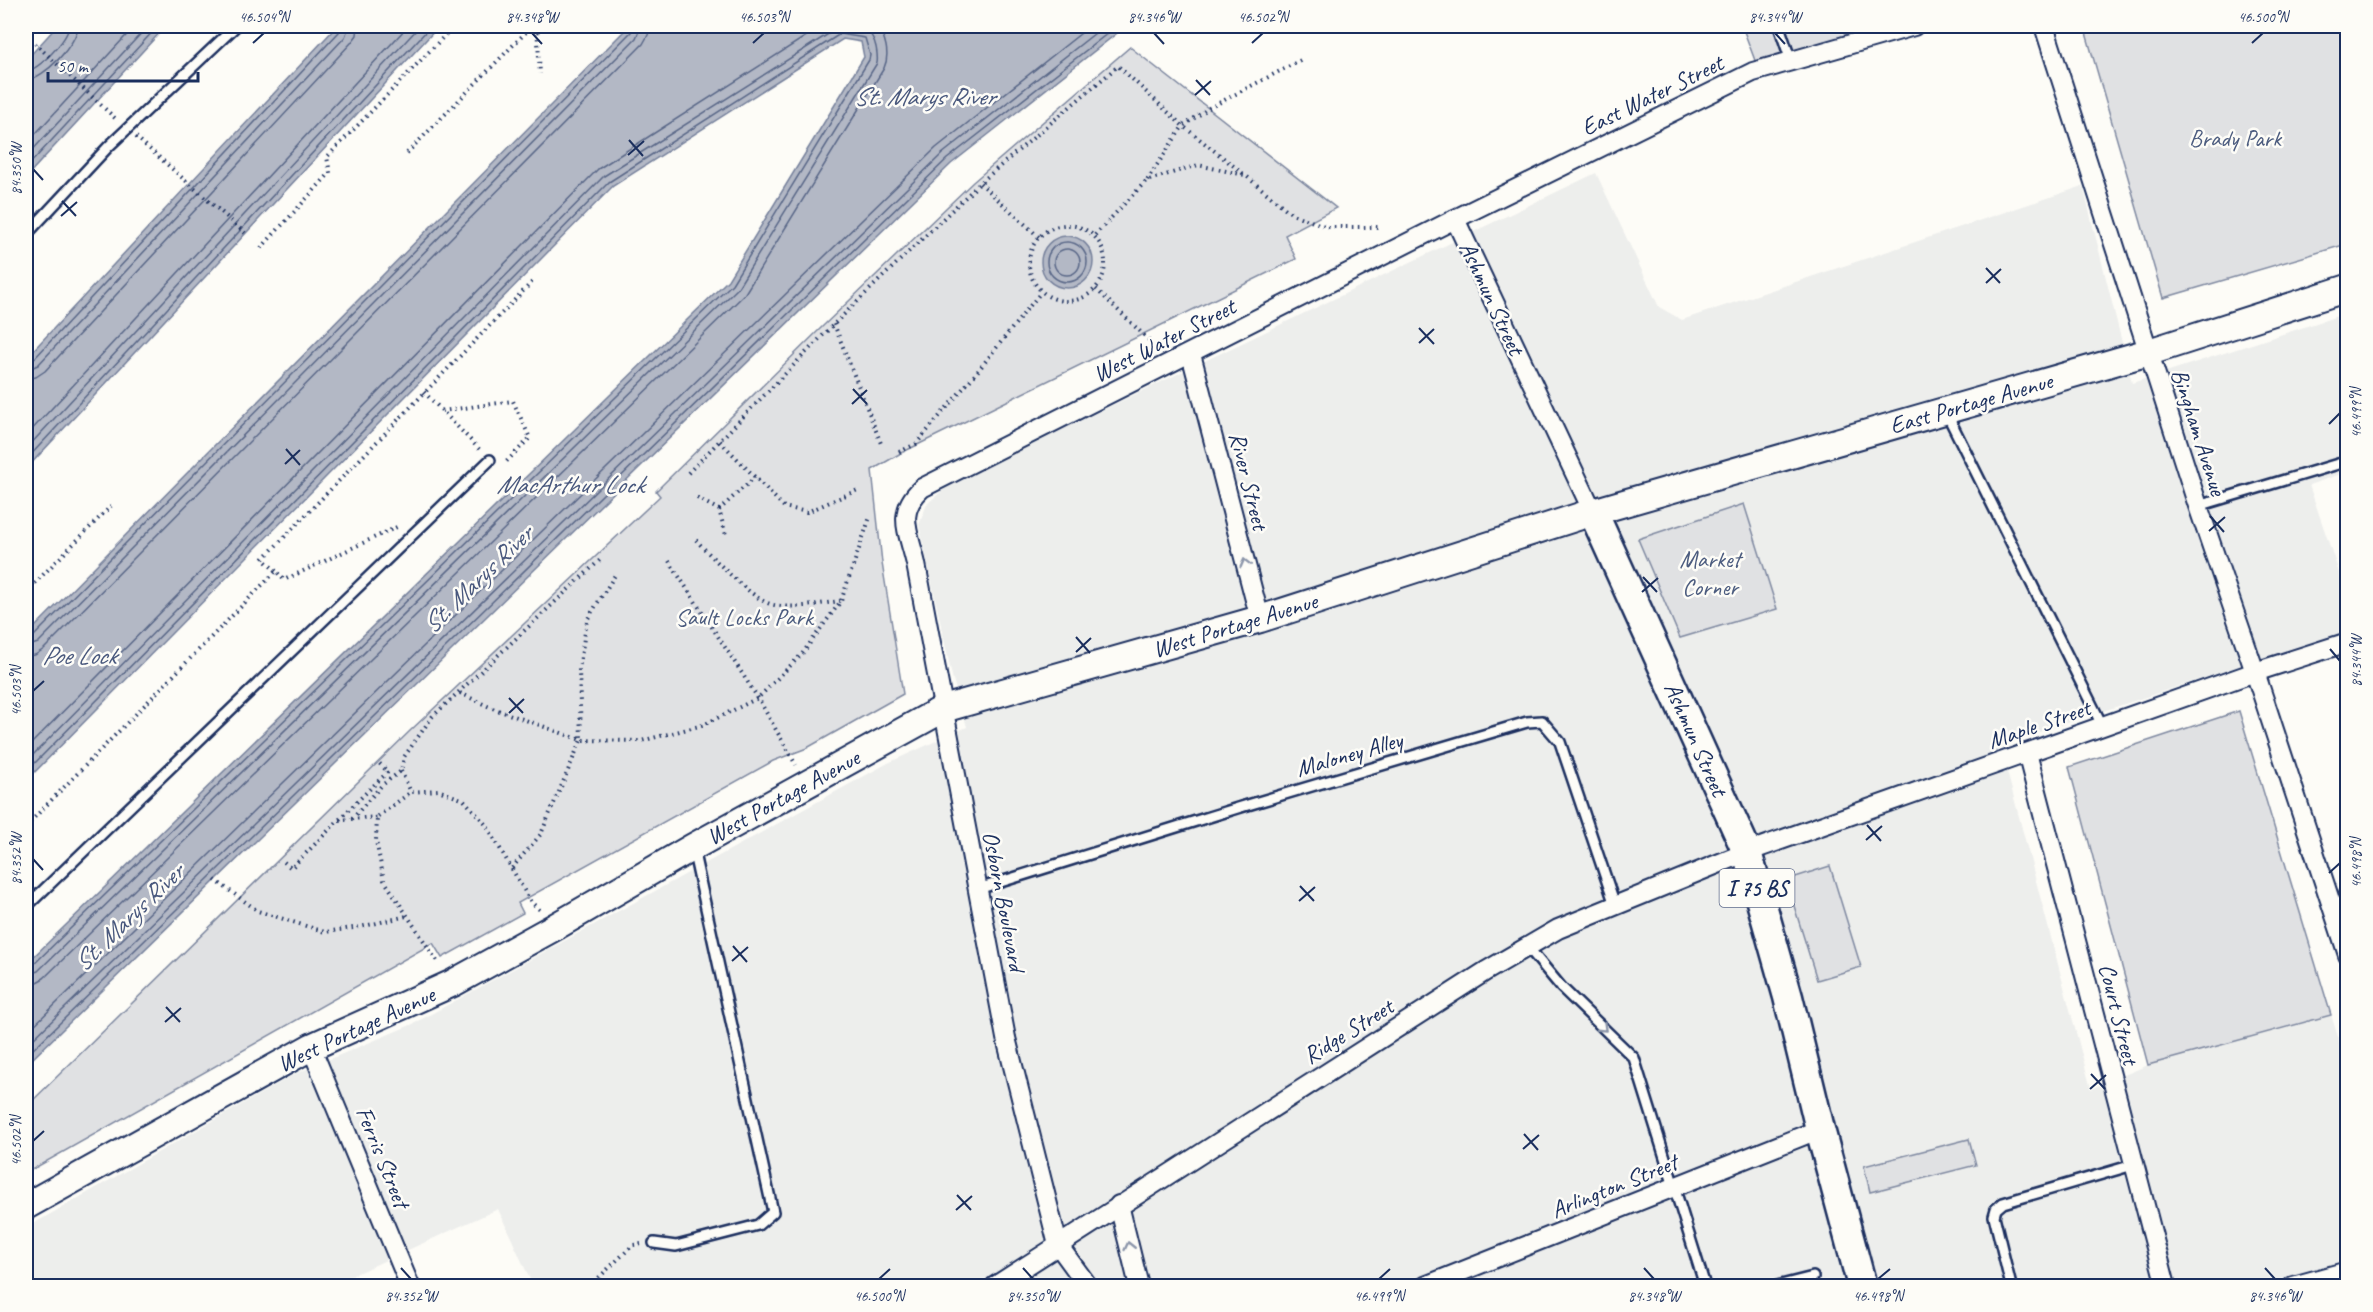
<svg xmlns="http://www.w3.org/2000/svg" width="2373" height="1312" font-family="Caveat,sans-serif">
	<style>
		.built { fill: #edeeec }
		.green { fill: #e0e1e3; stroke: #7e88a0; stroke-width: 1.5 }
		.water { fill: #b3b8c5; stroke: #76819c; stroke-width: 1.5 }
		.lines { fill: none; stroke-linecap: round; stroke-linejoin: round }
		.shore { stroke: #586687; stroke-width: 1.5 }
		.lane-casing { stroke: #1b2f5e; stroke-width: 14 }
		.street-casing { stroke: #1b2f5e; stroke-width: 22 }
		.secondary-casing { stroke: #1b2f5e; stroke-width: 30 }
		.primary-casing { stroke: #1b2f5e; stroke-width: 33 }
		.path { stroke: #1b2f5e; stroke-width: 4; stroke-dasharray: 1.5 4.5; stroke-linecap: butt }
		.lane { stroke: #fdfcf7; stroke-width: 9 }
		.street { stroke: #fdfcf7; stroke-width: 18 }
		.secondary { stroke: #fdfcf7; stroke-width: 26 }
		.primary { stroke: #fdfcf7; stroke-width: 28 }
		.oneway { stroke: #8c96aa }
		.ticks { fill: none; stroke: #1b2f5e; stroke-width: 2 }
		.labels { text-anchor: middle; stroke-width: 5; stroke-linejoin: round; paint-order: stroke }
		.shield { fill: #fdfcf7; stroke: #5f6c8c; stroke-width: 1.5 }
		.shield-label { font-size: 22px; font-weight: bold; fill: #1b2f5e }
		.street-label { font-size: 24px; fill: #1b2f5e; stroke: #fdfcf7 }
		.park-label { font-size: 24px; fill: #4c5c7f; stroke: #fdfcf7 }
		.water-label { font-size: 26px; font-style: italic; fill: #49587d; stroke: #fdfcf7 }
		.neatline { fill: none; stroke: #1b2f5e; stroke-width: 2 }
		.ticks-label { font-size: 15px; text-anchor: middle; fill: #1b2f5e }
	</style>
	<rect width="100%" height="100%" fill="#fdfcf7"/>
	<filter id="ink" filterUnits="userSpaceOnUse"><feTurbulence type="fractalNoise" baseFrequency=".0167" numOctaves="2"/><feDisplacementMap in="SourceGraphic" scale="12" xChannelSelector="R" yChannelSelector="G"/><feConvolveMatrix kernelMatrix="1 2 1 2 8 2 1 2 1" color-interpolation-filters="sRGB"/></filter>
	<g filter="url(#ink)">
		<!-- built -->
		<path class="built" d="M1596,173L1659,307L1682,320L2083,186L2132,383L2347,313V472L2309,485L2347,596V631L2000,745L2091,1089L2148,1065L2331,1015L2347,1065V1286H973L972,1283L966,1286H533L498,1209L329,1286H26V1228L295,1074L413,1024L888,763L967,727L952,676L919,525L927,504L951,483Z"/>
		<!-- green -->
		<g class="green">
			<path d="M1742,26H1891L1759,71Z"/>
			<path d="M2084,26H2347V244L2163,298Z"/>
			<path d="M1130,47L1336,208L1285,235L1296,259L901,453L872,470L882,563L903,694L807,748L773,761L518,903L523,913L442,958L433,943L26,1173V1107L411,730L660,496L656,491L823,326L973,182Z"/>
			<path d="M1744,504L1777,609L1680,638L1638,539Z"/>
			<path d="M2239,711L2331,1015L2148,1065L2069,767Z"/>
			<path d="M1830,866L1861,967L1817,980L1786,880Z"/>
			<path d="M1969,1139L1976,1165L1870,1192L1864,1166Z"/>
		</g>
		<!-- water -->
		<g class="water">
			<path d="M57,26H166L26,177V60Z"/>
			<path d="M337,26H439L26,469V358Z"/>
			<path d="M629,26H1126L951,164L26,1065V964L728,280L864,57L861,42L843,39L613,186L26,781V636Z"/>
			<circle cx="1067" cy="262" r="26"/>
		</g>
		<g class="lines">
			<!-- shore -->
			<g class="shore">
				<path d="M26,71C39,70 68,39 69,26"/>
				<path d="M26,80C44,79 77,44 78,26"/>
				<path d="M26,144L135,26"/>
				<path d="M26,157L148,26"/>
				<path d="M26,168L158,26"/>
				<circle cx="1067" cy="262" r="20"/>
				<circle cx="1067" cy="262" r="13"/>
				<path d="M26,362L33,360L339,32L341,26"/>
				<path d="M26,370L38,365L345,37L349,26"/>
				<path d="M26,379L36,377L45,371L351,43L357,35L358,26"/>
				<path d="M26,436L408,26"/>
				<path d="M26,449L420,26"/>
				<path d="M26,460L431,26"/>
				<path d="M26,640L32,638L631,32L633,26"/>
				<path d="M26,647L38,643L636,38L641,26"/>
				<path d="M26,656L35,655L44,649L643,44L648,35L650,26"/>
				<path d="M26,749L598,169L822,26"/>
				<path d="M26,762L604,176L841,26"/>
				<path d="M26,772L609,182L840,34L865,38L870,55L869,60L732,284L32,966L26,968"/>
				<path d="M26,975L38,971L737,289L877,63C878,57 877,53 876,47C872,29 863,28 846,26"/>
				<path d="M26,984L35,983L44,978L744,295L884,68C890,55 886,36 876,26"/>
				<path d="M26,1033L936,148L1090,26"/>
				<path d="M26,1046L942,154L1104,26"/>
				<path d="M26,1056L947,159L1117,26"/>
			</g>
			<defs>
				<g id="lane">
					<path d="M1779,26L1791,61"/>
					<path d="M26,235L109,146L236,26"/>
					<path d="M1946,412L2103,727"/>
					<path d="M2198,506L2348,461"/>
					<path d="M978,889L1241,807L1527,722L1542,721L1560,742L1615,905"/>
					<path d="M26,907L490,460"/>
					<path d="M1527,946L1561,987L1634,1058L1705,1286"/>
					<path d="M654,1243L676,1246L758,1225L773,1212L693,849"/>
					<path d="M1777,1286L1813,1277"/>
					<path d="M2011,1286L1994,1216L1996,1209L2003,1203L2133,1165"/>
				</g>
				<g id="street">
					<path d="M2044,26L2198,506L2255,672L2348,955"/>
					<path d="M1455,219L1593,512"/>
					<path d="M1191,354L1260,619"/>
					<path d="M2027,753L2166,1286"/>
					<path d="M311,1047L410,1286"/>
					<path d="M1119,1205L1139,1286"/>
					<path d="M995,1286L1486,971L1558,929L1747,852L2255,672L2348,642"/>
					<path d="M1088,1286L1058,1245L1006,1038L916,564C909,532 895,513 922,488L1455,219L1753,72L1914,26"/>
					<path d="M1425,1286L1820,1129"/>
					<path d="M2293,1286L2348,1271"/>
				</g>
				<path id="secondary" d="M26,1206L311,1047L453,983L553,928L693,847L943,709L1260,619L1593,512L2149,352L2348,288"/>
				<path id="primary" d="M1593,512L1747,852L1788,997L1820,1129L1862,1286"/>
			</defs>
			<!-- lane casing -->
			<use href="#lane" class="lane-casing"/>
			<!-- street casing -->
			<use href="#street" class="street-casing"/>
			<!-- secondary casing -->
			<use href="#secondary" class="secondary-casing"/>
			<!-- primary casing -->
			<use href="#primary" class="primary-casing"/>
			<!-- path -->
			<g class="path">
				<path d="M537,26L540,74"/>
				<path d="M26,27L27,26"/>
				<path d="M26,35L117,120"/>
				<path d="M136,137L245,233"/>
				<path d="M407,153L532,26"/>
				<path d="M1147,180L1183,126L1209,108L1301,60"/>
				<path d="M980,183L1039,237"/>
				<circle cx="1067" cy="263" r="38"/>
				<path d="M1095,235L1146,181L1198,165L1245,175L1292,214L1327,227H1379"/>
				<path d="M261,248L330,173L327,157L454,26"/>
				<path d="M1096,289L1149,340"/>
				<path d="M834,324L882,446"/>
				<path d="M424,392L480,450"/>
				<path d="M442,411L513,401L530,438L504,464"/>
				<path d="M720,441L784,507L807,512L860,489"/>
				<path d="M899,452L916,444L977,372L1041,292"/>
				<path d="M688,473L834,324L980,183L1118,66L1183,126L1245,175"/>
				<path d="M697,498L719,510L726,535"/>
				<path d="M719,510L755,477"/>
				<path d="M696,540C711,556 751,598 770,604C792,610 818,604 840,601"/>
				<path d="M669,561L758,698L796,765"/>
				<path d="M276,571L263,559L534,280"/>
				<path d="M26,592L111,506"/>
				<path d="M460,693L492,708L581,740L641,741L703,725L758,698L802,654L841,601L870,517"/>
				<path d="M401,771L411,792"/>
				<path d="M352,819L382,785L401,771L404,757L432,717L600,560"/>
				<path d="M339,820L377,817"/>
				<path d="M26,826L276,571L284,580L399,526"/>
				<path d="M284,862L291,868C324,836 354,803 388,772L378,762"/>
				<path d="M512,868L541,834L581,740L579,669L587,620L615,575"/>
				<path d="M215,880L258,911L325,932L360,927L407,916"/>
				<path d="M437,961L384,880L376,841L377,817L411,792L438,790L464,800L487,826L531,902L540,910"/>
				<path d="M590,1286L633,1245L641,1244"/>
			</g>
			<!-- lane -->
			<use href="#lane" class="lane"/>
			<!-- street -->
			<use href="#street" class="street"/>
			<!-- secondary -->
			<use href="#secondary" class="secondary"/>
			<!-- primary -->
			<use href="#primary" class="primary"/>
		</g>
		<!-- one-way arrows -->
		<defs><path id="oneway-chevron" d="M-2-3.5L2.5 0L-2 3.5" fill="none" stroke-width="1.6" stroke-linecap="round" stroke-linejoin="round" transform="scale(1.5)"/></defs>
		<g class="oneway">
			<use href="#oneway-chevron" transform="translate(1245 563) rotate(-104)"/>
			<use href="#oneway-chevron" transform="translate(1603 1028) rotate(44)"/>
			<use href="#oneway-chevron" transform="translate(1129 1246) rotate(-103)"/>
		</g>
	</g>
	<!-- ticks -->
	<path class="ticks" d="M532,33L542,44M1154,33L1164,44M1775,33L1785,44M253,43L264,33M753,43L764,33M1252,43L1263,33M2252,43L2263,33M1196,80L1210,95M1195,95L1211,81M629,140L643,156M628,155L644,141M33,169L43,180M62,201L76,216M61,216L77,202M1986,268L2000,283M1986,283L2001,269M1419,328L1434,344M1419,343L1434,329M853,389L867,404M852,404L867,390M2329,424L2340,413M286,449L300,465M285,464L300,450M2210,516L2224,532M2209,531L2225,517M1643,577L1657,592M1642,592L1658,578M1076,637L1090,653M2330,649L2340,661M1076,652L1091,638M33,691L44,681M509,698L523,713M509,713L524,699M1867,825L1881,841M1866,840L1882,826M33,859L43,870M2329,873L2340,863M1300,886L1314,901M1299,901L1315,887M733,946L747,962M732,961L748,947M166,1007L180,1022M165,1022L181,1008M2091,1074L2105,1089M2090,1089L2106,1075M1524,1134L1538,1150M33,1141L44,1131M1523,1149L1539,1135M957,1195L971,1210M956,1210L972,1196M401,1268L411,1279M1023,1268L1033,1279M1644,1268L1654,1279M2265,1268L2275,1279M879,1279L890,1269M1379,1279L1390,1269M1878,1279L1890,1269"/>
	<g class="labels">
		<!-- shield labels -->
		<rect class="shield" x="1719.5" y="869" width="75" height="38" rx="4.5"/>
		<g class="shield-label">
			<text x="1757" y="896">I 75 BS</text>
		</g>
		<!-- street labels -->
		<g class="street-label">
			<text transform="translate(1652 95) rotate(-26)" y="8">East Water Street</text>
			<text transform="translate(1492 298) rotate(65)" y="8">Ashmun Street</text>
			<text transform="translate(1164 340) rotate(-27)" y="8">West Water Street</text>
			<text transform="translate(1971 403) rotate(-16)" y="8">East Portage Avenue</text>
			<text transform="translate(2199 432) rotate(72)" y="8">Bingham Avenue</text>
			<text transform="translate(1249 481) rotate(76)" y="8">River Street</text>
			<text transform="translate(1235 625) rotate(-17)" y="8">West Portage Avenue</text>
			<text transform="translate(2039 724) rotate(-19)" y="8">Maple Street</text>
			<text transform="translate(1696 739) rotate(66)" y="8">Ashmun Street</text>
			<text transform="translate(1349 754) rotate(-16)" y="8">Maloney Alley</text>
			<text transform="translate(783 797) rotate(-29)" y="8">West Portage Avenue</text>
			<text transform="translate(1004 901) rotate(79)" y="8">Osborn Boulevard</text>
			<text transform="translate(2119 1014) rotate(76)" y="8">Court Street</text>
			<text transform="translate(356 1029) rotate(-25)" y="8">West Portage Avenue</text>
			<text transform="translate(1348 1031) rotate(-32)" y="8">Ridge Street</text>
			<text transform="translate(383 1157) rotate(68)" y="8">Ferris Street</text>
			<text transform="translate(1614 1186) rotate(-22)" y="8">Arlington Street</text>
		</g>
		<!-- park labels -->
		<g class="park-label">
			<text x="2235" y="146">Brady Park</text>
			<text x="1710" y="567">Market<tspan x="1710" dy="28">Corner</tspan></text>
			<text x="744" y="625">Sault Locks Park</text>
		</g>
		<!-- water labels -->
		<g class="water-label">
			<text x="924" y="105">St. Marys River</text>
			<text x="570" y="493">MacArthur Lock</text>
			<text transform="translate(477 579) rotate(-44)" y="9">St. Marys River</text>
			<text x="79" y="664">Poe Lock</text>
			<text transform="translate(128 917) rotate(-44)" y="9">St. Marys River</text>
		</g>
	</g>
	<!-- margin -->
	<rect width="2373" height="1312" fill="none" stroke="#fdfcf7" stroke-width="66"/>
	<!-- scale -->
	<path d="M48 72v9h150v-9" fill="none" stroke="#1b2f5e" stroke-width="3"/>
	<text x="57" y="72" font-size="18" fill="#1b2f5e" stroke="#fdfcf7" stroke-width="4.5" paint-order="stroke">50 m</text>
	<rect x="33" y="33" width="2307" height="1246" class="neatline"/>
	<g class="ticks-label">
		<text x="264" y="22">46.504°N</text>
		<text x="532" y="22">84.348°W</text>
		<text x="764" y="22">46.503°N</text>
		<text x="1154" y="22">84.346°W</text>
		<text x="1263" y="22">46.502°N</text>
		<text x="1775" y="22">84.344°W</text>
		<text x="2263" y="22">46.500°N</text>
		<text transform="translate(16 169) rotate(-90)" y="5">84.350°W</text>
		<text transform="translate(2356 413) rotate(-90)" y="5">46.499°N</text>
		<text transform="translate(2356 661) rotate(-90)" y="5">84.344°W</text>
		<text transform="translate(16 691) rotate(-90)" y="5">46.503°N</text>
		<text transform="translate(16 859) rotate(-90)" y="5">84.352°W</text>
		<text transform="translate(2356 863) rotate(-90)" y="5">46.498°N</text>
		<text transform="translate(16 1141) rotate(-90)" y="5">46.502°N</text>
		<text x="411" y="1301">84.352°W</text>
		<text x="879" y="1301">46.500°N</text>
		<text x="1033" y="1301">84.350°W</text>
		<text x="1379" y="1301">46.499°N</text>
		<text x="1654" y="1301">84.348°W</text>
		<text x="1878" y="1301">46.498°N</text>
		<text x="2275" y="1301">84.346°W</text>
	</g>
</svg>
